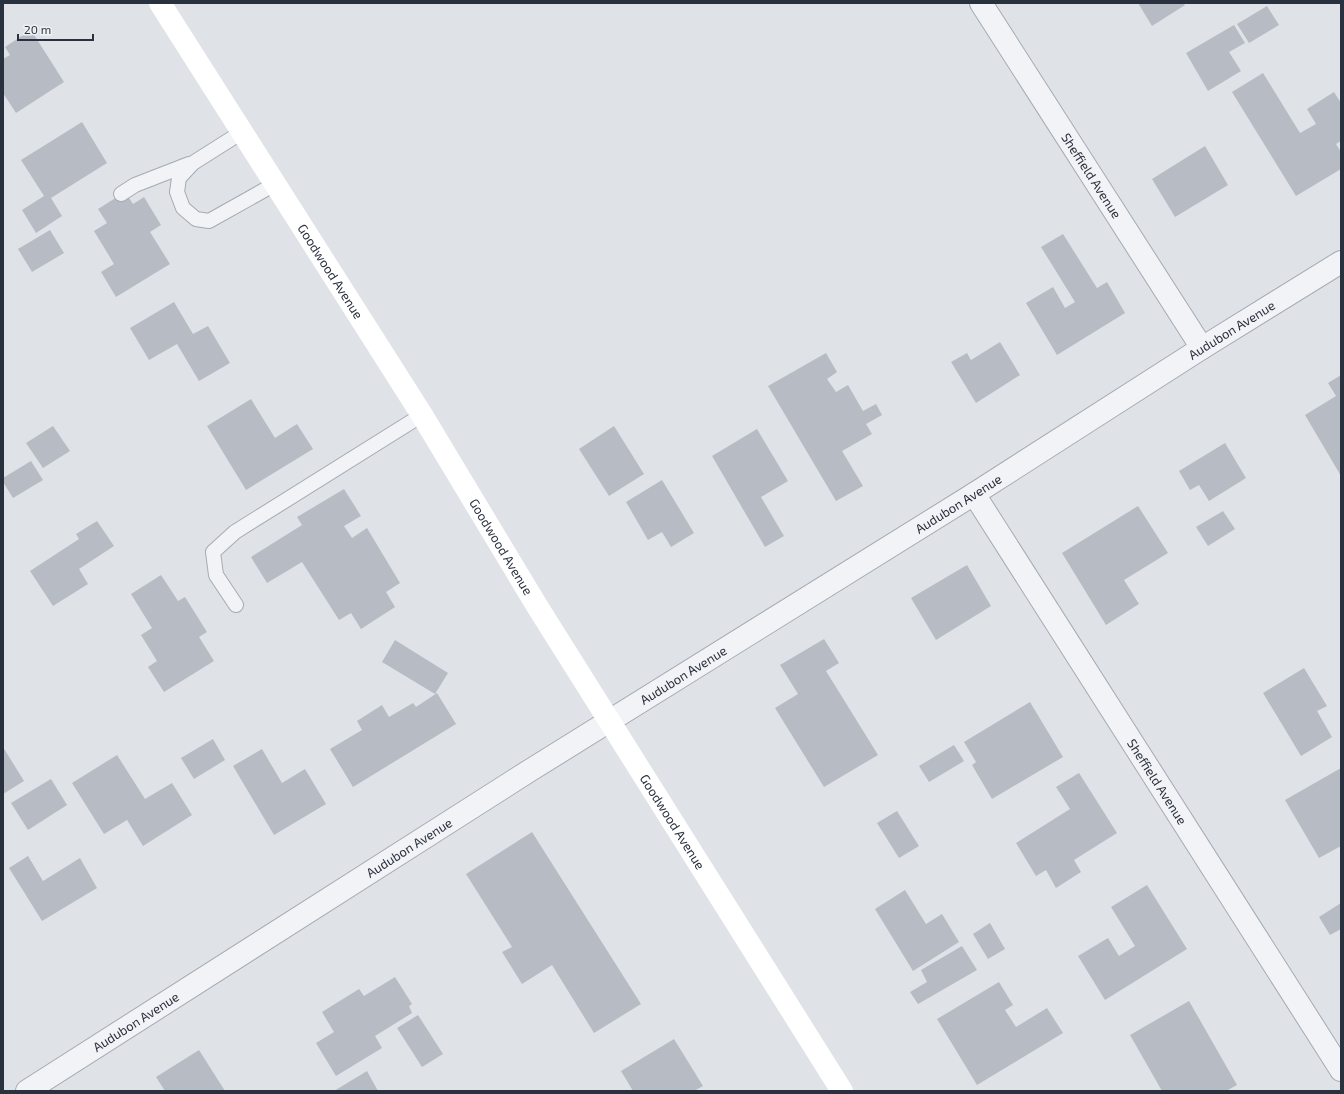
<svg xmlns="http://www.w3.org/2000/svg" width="1344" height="1094" font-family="'Exo 2',sans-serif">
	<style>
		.building { fill: #b7bcc4 }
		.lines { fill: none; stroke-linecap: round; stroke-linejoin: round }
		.lane-casing { stroke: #a5aab2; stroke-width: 16 }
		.street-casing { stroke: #a5aab2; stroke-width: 24 }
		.lane { stroke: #f2f3f6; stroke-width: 14 }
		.street { stroke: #f2f3f6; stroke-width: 22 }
		.secondary { stroke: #fff; stroke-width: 22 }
		.labels { text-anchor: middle; stroke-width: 3.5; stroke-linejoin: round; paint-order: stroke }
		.street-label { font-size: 13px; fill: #29313e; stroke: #eff2f5 }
	</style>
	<rect width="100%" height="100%" fill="#dfe3e8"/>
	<!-- building -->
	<g class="building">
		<path d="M1138,3H1183L1185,5L1152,26Z"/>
		<path d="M1267,6L1279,25L1249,43L1237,24Z"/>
		<path d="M1234,25L1245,43L1229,52L1241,71L1208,91L1186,53Z"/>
		<path d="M31,30L64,82L16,113L3,93V59L10,55L5,47Z"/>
		<path d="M1263,73L1300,133L1316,124L1307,109L1334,92L1341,103V141L1336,144L1341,152V169L1296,196L1232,92Z"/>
		<path d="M82,122L107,163L51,198L62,216L36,233L22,210L44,196L21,160Z"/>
		<path d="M1205,146L1228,185L1175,217L1152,179Z"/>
		<path d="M125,192L133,204L144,197L161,225L150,232L170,264L116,297L101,272L114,264L94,231L107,223L98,209Z"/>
		<path d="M50,230L64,253L32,272L18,249Z"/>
		<path d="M1063,234L1097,288L1107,282L1125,313L1057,355L1026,303L1053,287L1065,308L1075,302L1041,247Z"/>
		<path d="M174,302L193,334L208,326L230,363L199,381L177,344L149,360L130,328Z"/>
		<path d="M1000,342L1020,375L976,403L951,362L967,353L971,360Z"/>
		<path d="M826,353L837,372L827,379L836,392L848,385L863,411L876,404L882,415L866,424L872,434L842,451L863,486L836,501L768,386Z"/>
		<path d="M1341,375V476L1305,415L1336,396L1328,383Z"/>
		<path d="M251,399L275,438L297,424L313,449L246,490L207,426Z"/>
		<path d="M53,426L70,451L43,468L26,443Z"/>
		<path d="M614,426L644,474L609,496L579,449Z"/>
		<path d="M757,429L788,481L761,497L784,536L765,547L712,456Z"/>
		<path d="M1225,443L1246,478L1209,501L1199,485L1190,490L1179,471Z"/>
		<path d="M31,461L43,480L13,498L3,482V478Z"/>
		<path d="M662,480L694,533L671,547L662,532L648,540L626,502Z"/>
		<path d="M344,489L361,516L344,526L352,538L367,528L400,583L386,592L395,607L361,629L351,613L339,620L302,562L267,583L251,557L302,525L297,517Z"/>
		<path d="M1138,506L1168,553L1124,580L1139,604L1106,625L1062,553Z"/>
		<path d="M1223,511L1235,529L1208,546L1196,527Z"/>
		<path d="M97,521L114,546L79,569L88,584L53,606L30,571L79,539L76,534Z"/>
		<path d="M967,565L991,606L936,640L911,598Z"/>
		<path d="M161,575L178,601L185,597L207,632L199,637L214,661L164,692L148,667L157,661L141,635L152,628L131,594Z"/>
		<path d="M824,639L839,663L826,671L878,755L824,787L775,708L798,694L780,665Z"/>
		<path d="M395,640L448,673L435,694L382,662Z"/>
		<path d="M1304,668L1327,706L1317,711L1332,737L1301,756L1263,693Z"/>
		<path d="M437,693L456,724L353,787L330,749L362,730L357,721L382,705L389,717L413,703L416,707Z"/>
		<path d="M1030,702L1063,757L992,799L972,765L976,762L964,742Z"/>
		<path d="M213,739L225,760L194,779L181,758Z"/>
		<path d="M954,745L964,761L929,782L919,766Z"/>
		<path d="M3,747L24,781L3,794Z"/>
		<path d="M262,749L282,783L305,769L326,804L274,835L233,766Z"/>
		<path d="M117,755L145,799L172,783L192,815L143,846L127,820L104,834L72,783Z"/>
		<path d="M1341,768V846L1319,858L1285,800Z"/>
		<path d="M1079,773L1117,833L1074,860L1081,872L1056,888L1046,870L1036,876L1016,843L1070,809L1056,787Z"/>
		<path d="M51,779L67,805L28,830L11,803Z"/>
		<path d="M897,811L919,846L899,858L877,823Z"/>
		<path d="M532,832L641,1004L594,1033L552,965L522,984L502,952L512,947L466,874Z"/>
		<path d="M28,856L43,881L80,858L97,888L42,921L9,868Z"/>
		<path d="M1147,885L1187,949L1105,1000L1078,956L1108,938L1119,956L1135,946L1111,907Z"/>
		<path d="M905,890L926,924L942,914L959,942L913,971L875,909Z"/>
		<path d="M1341,903V929L1330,935L1319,917Z"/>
		<path d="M990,923L1005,949L988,959L973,934Z"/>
		<path d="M962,946L977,970L918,1004L910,992L927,982L921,970Z"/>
		<path d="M395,977L412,1004L409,1006L412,1013L375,1036L382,1048L336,1076L316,1043L334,1032L322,1012L359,989L364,996Z"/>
		<path d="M999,982L1013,1005L1005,1010L1016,1027L1047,1008L1063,1033L977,1085L937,1019Z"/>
		<path d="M1189,1001L1237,1085L1226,1091H1162L1130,1035Z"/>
		<path d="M418,1015L443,1054L422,1067L397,1028Z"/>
		<path d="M674,1039L703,1086L694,1091H633L621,1071Z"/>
		<path d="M199,1050L225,1091H165L156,1077Z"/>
		<path d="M367,1071L378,1091H334Z"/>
	</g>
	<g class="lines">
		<defs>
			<g id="lane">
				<path d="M242,132L193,163L179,178L177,192L183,208L196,219L209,221L275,184"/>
				<path d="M121,194L135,185L189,164"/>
				<path d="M236,605L216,575L213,552L235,532L422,415"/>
			</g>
			<g id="street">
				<path id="s1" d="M981,3L1202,348"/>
				<path id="s2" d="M974,494L1341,1070"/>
				<path id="s3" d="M27,1091L529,771L974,494L1202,348L1341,262"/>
			</g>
		</defs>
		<!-- lane casing -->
		<use href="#lane" class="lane-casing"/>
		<!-- street casing -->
		<use href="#street" class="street-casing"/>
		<!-- lane -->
		<use href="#lane" class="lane"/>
		<!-- street -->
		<use href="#street" class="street"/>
		<!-- secondary -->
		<path class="secondary" id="s4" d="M160,3L422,415L537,606L842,1091"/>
	</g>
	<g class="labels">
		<!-- street labels -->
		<g class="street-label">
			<text dy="5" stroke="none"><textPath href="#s1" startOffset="205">Sheffield Avenue</textPath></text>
			<text dy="5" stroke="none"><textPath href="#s4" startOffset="318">Goodwood Avenue</textPath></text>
			<text dy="5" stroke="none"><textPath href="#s3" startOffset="1425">Audubon Avenue</textPath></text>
			<text dy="5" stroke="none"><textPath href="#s3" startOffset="1101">Audubon Avenue</textPath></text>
			<text dy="5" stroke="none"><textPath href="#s4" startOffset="642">Goodwood Avenue</textPath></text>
			<text dy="5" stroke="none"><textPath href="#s3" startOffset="777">Audubon Avenue</textPath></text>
			<text dy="5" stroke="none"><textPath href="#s2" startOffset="341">Sheffield Avenue</textPath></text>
			<text dy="5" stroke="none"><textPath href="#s4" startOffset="966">Goodwood Avenue</textPath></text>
			<text dy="5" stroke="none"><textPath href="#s3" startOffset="453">Audubon Avenue</textPath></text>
			<text dy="5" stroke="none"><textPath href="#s3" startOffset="129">Audubon Avenue</textPath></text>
		</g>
	</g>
	<!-- border -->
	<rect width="1344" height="1094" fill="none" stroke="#29313e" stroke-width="8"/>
	<!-- scale -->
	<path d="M18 34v6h75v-6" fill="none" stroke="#29313e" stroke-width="2"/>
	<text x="24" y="34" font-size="12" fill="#29313e" stroke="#eff2f5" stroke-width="3" paint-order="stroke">20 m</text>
</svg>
